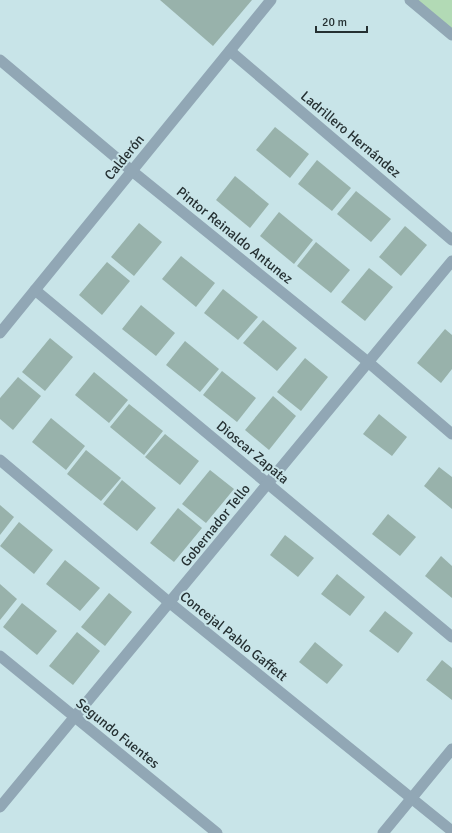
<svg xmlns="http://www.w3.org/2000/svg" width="452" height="833" font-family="Signika,sans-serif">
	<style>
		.green { fill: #b2dab5 }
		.building { fill: #98b2ab }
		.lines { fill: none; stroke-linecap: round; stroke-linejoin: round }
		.minor { stroke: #91a7b5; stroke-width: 11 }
		.tertiary { stroke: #91a7b5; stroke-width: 11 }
		.labels { text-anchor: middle; stroke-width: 4; stroke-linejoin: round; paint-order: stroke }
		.street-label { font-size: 14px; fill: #253032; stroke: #c8e4e8 }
	</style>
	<rect width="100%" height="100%" fill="#c8e4e8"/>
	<!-- green -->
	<path class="green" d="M417,0H452V29Z"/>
	<!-- building -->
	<g class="building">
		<path d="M160,0H252L213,46Z"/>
		<path d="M275,127L309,154L290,178L256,150Z"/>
		<path d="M317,160L351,188L332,211L298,184Z"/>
		<path d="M235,176L269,204L250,228L216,200Z"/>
		<path d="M356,191L391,219L371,242L337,214Z"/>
		<path d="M279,212L313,240L294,264L260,236Z"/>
		<path d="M139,223L162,242L134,276L111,257Z"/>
		<path d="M405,226L427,245L401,276L379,257Z"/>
		<path d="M316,242L350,270L331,293L297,266Z"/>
		<path d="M181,256L215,283L196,307L162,279Z"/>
		<path d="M107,262L130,281L102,315L79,295Z"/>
		<path d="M369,268L393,287L365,321L341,302Z"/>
		<path d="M223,289L258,317L238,340L204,313Z"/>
		<path d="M141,305L175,333L156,356L122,329Z"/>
		<path d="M263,320L297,348L277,371L243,343Z"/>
		<path d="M445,329L452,335V369L441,383L417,363Z"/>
		<path d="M50,338L73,357L45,391L22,372Z"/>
		<path d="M185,341L219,369L200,392L166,365Z"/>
		<path d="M305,358L328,377L301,411L277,392Z"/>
		<path d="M222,371L256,398L237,422L203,395Z"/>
		<path d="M94,372L128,400L109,423L75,395Z"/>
		<path d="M18,377L41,396L13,430L0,419V398Z"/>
		<path d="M273,396L296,416L269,450L245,430Z"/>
		<path d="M129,404L163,431L144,455L110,427Z"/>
		<path d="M379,414L407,437L392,456L363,434Z"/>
		<path d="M51,418L85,446L66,470L32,442Z"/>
		<path d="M165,434L199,461L180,485L145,457Z"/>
		<path d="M86,450L121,478L101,501L67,474Z"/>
		<path d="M439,467L452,477V509L424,486Z"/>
		<path d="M210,470L234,489L206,523L182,504Z"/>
		<path d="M122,480L156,508L137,531L103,504Z"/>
		<path d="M0,505L14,517L0,535Z"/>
		<path d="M178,508L202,528L174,562L150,543Z"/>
		<path d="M388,514L416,537L400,556L372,534Z"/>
		<path d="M19,522L53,550L34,574L0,546Z"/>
		<path d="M285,535L314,558L298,577L270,555Z"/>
		<path d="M441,556L452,566V598L425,576Z"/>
		<path d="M65,560L100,588L80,611L46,584Z"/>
		<path d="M337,574L365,597L350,616L321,594Z"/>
		<path d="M0,584L17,599L0,620Z"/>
		<path d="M109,593L132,612L105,646L81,627Z"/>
		<path d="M22,603L57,631L37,655L3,627Z"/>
		<path d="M385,611L413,633L398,653L369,631Z"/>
		<path d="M77,632L100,651L73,685L49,666Z"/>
		<path d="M315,642L343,665L327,684L299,662Z"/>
		<path d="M442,660L452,668V700L426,680Z"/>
	</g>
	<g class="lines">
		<!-- minor -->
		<g class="minor">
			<path d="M230,51L452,240"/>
			<path d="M0,60L132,171L368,362L452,434"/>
			<path d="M35,290L452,637"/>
			<path d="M0,333L271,0"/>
			<path d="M0,460L170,603L452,831"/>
			<path d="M0,656L217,833"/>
			<path d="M383,833L452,749"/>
		</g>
		<!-- tertiary -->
		<g class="tertiary">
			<path d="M410,0L452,35"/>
			<path d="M0,807L452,261"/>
		</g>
	</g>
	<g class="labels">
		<!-- street labels -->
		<g class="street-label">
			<text transform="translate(351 134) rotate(40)" y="5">Ladrillero Hernández</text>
			<text transform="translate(124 157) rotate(-51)" y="5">Calderón</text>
			<text transform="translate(235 235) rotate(39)" y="5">Pintor Reinaldo Antunez</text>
			<text transform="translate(253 452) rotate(40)" y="5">Dioscar Zapata</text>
			<text transform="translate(215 525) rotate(-51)" y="5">Gobernador Tello</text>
			<text transform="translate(234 636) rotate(39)" y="5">Concejal Pablo Gaffett</text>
			<text transform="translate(118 733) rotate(39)" y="5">Segundo Fuentes</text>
		</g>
	</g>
	<!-- scale -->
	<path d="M316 26v6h51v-6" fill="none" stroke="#253032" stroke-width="2"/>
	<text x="322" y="26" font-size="12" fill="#253032" stroke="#c8e4e8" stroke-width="3" paint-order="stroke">20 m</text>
</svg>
